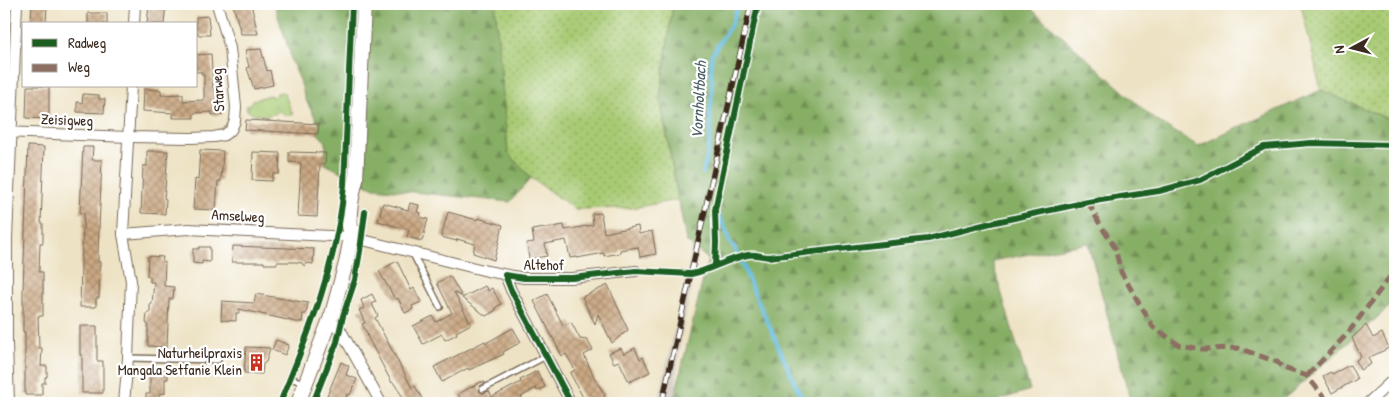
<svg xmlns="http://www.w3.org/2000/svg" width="1399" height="407" font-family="'Patrick Hand',sans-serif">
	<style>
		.railway { fill: #cbc2b8 }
		.grass { fill: url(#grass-dots); stroke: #727a48 }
		.forest { fill: url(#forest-firs); stroke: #606c42 }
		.park { fill: url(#park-tufts); stroke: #727a48 }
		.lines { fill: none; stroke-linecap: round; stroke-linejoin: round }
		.stream { stroke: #62bbe0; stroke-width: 4 }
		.building { fill: url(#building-cross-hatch) }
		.lane-casing { stroke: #796a58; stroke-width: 8 }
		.street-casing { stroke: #796a58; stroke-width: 12 }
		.secondary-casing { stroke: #796a58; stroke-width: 16 }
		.lane { stroke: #fff; stroke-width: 5 }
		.street { stroke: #fff; stroke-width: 10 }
		.secondary { stroke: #fff; stroke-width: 14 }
		.rail-casing { stroke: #3b2a1e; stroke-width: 5.5 }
		.rail { stroke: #fff; stroke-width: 4; stroke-dasharray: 11; stroke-linecap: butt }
		.quiet { stroke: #8d6e63; stroke-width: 5; stroke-dasharray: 10 5; stroke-linecap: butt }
		.cycleway-casing { stroke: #fff; stroke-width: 9 }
		.cycleway { stroke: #1b5e20; stroke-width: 6 }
		.labels { text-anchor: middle; stroke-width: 4.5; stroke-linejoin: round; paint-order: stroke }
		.street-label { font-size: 15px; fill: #3b2a1e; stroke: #fff }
		.poi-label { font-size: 15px; fill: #3b2a1e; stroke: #fff; text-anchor: end }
		.water-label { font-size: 16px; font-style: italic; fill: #495d62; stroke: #fff }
	</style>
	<defs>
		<pattern id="grass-dots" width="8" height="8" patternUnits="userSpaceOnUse" patternTransform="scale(1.25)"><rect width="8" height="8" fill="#a8ca73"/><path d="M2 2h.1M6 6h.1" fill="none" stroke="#8aa45e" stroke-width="1.8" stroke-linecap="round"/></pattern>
		<pattern id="forest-firs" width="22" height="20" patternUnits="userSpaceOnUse" patternTransform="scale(1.25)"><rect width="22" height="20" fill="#86ae65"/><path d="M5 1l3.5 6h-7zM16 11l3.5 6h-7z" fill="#6f8e53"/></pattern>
		<pattern id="park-tufts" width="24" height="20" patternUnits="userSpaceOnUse" patternTransform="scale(1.25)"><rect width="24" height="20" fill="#a8ca73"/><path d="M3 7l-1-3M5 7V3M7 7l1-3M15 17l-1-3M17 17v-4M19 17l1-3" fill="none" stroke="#8aa45e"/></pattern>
		<pattern id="building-cross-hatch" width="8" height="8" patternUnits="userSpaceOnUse" patternTransform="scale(1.25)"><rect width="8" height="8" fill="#caa883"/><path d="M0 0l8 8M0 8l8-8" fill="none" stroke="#a5896b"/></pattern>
	</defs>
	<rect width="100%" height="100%" fill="#fff"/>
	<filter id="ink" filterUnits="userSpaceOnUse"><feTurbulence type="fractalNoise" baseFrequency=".02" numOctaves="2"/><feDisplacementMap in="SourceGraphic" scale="10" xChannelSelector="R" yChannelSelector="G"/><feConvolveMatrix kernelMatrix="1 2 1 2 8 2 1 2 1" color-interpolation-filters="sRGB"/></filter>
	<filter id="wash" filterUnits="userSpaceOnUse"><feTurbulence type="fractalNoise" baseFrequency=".0096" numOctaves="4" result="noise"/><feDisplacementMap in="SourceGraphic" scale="20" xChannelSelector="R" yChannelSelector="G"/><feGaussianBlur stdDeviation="1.12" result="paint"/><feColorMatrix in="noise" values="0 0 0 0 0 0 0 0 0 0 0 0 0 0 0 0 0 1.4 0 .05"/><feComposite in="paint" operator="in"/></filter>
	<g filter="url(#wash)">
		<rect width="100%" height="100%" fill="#ede2c3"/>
		<!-- railway -->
		<path class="railway" d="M728,126L699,252L681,336L676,380L677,403H658L686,280L700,197Z"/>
		<!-- grass -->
		<g class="grass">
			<path d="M495,4H673L660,98L678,200L631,208L575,209L531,178L508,153Z"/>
			<path d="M1301,4H1395V122L1321,90Z"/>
		</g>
		<!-- forest -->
		<g class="forest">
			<path d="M274,4H495L508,153L531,178L510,202L374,188L325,164L326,142L318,134L319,124L305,99L300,80L291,60L290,53Z"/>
			<path d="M673,4H1026L1154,119L1198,146L1321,90L1395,122V302L1279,403H1131L1088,243L992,261L1030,390L990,403H794L791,395L773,403H673L708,259L686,241L660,98Z"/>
		</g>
		<!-- park -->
		<path class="park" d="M283,92L285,95L293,115H285L280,111C272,117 253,117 246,109L247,105L249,106L251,101L269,95L273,97L277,93Z"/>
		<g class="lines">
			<!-- stream -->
			<g class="stream">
				<path d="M703,173L708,153L711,129L710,114L712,95L711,56L732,23L736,11V4"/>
				<path d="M718,215L726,230L730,243L735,249L737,254"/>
				<path d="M742,263L749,281L804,403"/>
			</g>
		</g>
		<g id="blocks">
			<!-- building -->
			<g class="building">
				<path d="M32,4H47L46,24H31Z"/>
				<path d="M149,4H166L164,24H147Z"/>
				<path d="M233,4H251L258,34H241Z"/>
				<rect x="88" y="13" width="19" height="11"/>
				<path d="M208,16L210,35H198V32H196V17Z"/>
				<path d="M261,49L267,71L270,70L273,85L254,89L247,68L249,67L245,50Z"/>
				<path d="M211,54L213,88H214V90H221L222,115H212V112L194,113V118H173V113L143,111L144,89L161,90V95L183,94V101L204,100V75H202V72H196V55Z"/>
				<path d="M27,86H49V119L26,118Z"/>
				<path d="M83,94L99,95V99H105L104,113L77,112V102L82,103Z"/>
				<path d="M246,120L319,124L318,134L245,130Z"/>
				<path d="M28,146L44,147L41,223H43V243H40L39,272H43V316H38L39,348H42L41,366H47V377H45V383H42V395H25V332H23V290Z"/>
				<path d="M83,147H93L92,160H102L98,252V262H100L99,298H96V307H80L81,262L84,213H80Z"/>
				<path d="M200,150L223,151L221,181H218L216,210L193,209L195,179L198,180Z"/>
				<path d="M147,151H168L165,189L164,198L166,199L165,214L141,213L143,166H147Z"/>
				<path d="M253,152L280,153L279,174H273L272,181L252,180Z"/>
				<path d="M289,152L326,153L325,164H320L317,217L298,216L301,163L289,162Z"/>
				<path d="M383,203L408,210L410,203L419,205L417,212L421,213L420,217L428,219L422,241L407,237L409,230L378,221Z"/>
				<path d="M448,212L477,220L478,218L503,225L494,260L473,253L475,244L457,239V241L441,237Z"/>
				<path d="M601,213L604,233L638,226L639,234L652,231L656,254L640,257L638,247L620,250V253L604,256V253L577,258V257L570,258L566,240L545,244L547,256L529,259L527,243L534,242L532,230L564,225L565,230L593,225L592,214Z"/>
				<path d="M233,246L314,249L313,264L307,263L304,266L302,263L295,262H277V264H264V262H232Z"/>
				<path d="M199,247H210V262L202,261V264L193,263V249H199Z"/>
				<path d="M148,256L163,257L162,262H165L164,286L174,287L173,299H169L167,347L148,346V324L146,323L147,313H150V304H152L154,282H150V276H147Z"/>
				<path d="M397,261L411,290L414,288L421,302L412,306L413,309L405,313L398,298L395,299L379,271Z"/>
				<path d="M450,276L462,297L454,292L471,324L456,332L457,334L445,340L442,334L423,344L413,326L433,316L436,322L452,313L437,283Z"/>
				<path d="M608,285L628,330L612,343L598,314L595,324L582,297Z"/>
				<path d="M485,286L488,291L492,288L501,304L496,307V310L486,316L462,298Z"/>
				<path d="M256,294L308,303L306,314H303L302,322H296L239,309V313H236V321L221,320L222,301L254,303Z"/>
				<path d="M372,294L376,302L372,304L378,316L375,318L412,388L415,386L422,398L413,403H407L393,382L392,383L367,336L368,335L362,324L365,323L359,310L364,308L361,300Z"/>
				<path d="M547,294L563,325L571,322L580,339L587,340L593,350L584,355L595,379L605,395L604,396L607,403H586L570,373L575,370L566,354L562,356L534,301Z"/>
				<path d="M1366,325L1373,338L1382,333L1389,348L1368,358L1371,364L1360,370L1356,360L1361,357L1352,338Z"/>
				<path d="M80,326H97V361H103V393H82V355H80Z"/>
				<path d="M513,328L521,342L503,352L504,354L469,370L468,368L442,382L434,367L485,341L486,343Z"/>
				<path d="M276,340L289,345L285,355L272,350Z"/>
				<path d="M246,347L270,348L266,362L263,364L262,374L244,373Z"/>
				<path d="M621,348L624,354L635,348L640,359L643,357L650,372L629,382L619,361L614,363L609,353Z"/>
				<path d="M341,362L349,366L346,375L357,379L350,395L347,394L344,403H324Z"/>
				<path d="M1350,365L1357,379L1332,393L1323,376L1331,372L1332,374Z"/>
				<path d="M150,370H168V379H165V393L159,394V399H155V403H146V394H150Z"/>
				<path d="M537,371L545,387L537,391L536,388L521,397L522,399L514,403H463L458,394L481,382H485V383L480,386L479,391L483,393L489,391L492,397L521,382L520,380Z"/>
			</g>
		</g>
	</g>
	<g filter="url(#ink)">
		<use href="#blocks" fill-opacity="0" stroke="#796a58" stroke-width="1"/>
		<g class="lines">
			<defs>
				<g id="lane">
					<path d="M413,254L440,307"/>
					<path d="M128,358L218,360V355"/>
					<path d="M290,378L304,383"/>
					<path d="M483,389L546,356"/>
				</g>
				<g id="street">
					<path d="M134,24L135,4"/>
					<path d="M4,132L129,137L191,138L214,137L224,135L231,130L235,121L236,107L230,48L217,4"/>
					<path d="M123,234L188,229L351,237L487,271L524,278H572L636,271"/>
					<path d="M505,275L511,290L571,403"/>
					<path d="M329,322L340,329L381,403"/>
					<path d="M9,403L7,345V238L17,4"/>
					<path d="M124,403L128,358L131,281L123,234L131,86"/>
					<path d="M1368,403L1395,378"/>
				</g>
				<g id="secondary">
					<path d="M351,237C347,219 351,199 356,180L364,4"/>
					<path d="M298,403L332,314L346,263L351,237L355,232"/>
				</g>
			</defs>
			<!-- lane casing -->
			<use href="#lane" class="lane-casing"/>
			<!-- street casing -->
			<use href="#street" class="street-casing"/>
			<!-- secondary casing -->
			<use href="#secondary" class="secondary-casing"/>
			<!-- lane -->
			<use href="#lane" class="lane"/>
			<!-- street -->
			<use href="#street" class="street"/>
			<!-- secondary -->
			<use href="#secondary" class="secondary"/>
			<defs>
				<path id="rail" d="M662,403L751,4"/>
			</defs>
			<!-- rail casing -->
			<use href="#rail" class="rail-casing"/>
			<!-- rail -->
			<use href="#rail" class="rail"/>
			<!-- quiet -->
			<g class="quiet">
				<path d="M1088,202L1098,221L1115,248L1121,272L1153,327L1179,345L1202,349L1238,348L1277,362L1283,368L1307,376L1329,403"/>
				<path d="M1307,376L1348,333L1395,270"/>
			</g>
			<defs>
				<g id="cycleway">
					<path d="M715,265L716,243L715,210L758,4"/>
					<path d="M280,403C309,333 338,261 344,185L352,4"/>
					<path d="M313,403L337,342L343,316L355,280L360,251L365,212"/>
					<path d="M571,403L511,290L505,275L524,278H572L636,271L691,274C709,271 729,258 748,255C754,254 761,256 768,257L928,239L991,223L1088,202L1159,191L1200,180L1264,147L1311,143L1395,145"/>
				</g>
			</defs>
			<!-- cycleway casing -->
			<use href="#cycleway" class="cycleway-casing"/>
			<!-- cycleway -->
			<use href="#cycleway" class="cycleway"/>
		</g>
	</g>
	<!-- icons -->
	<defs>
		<symbol id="building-bare" viewBox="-9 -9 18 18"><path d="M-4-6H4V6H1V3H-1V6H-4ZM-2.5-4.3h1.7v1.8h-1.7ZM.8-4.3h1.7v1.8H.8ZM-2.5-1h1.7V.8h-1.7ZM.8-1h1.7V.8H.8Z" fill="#c8321e" stroke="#fff" stroke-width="2.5" paint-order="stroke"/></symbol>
	</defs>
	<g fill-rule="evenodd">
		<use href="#building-bare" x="244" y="350" width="25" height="25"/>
	</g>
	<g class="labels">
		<!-- street labels -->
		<g class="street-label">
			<text transform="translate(218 90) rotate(-94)" y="5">Starweg</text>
			<text transform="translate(67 120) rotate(2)" y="5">Zeisigweg</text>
			<text transform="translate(238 216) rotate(3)" y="5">Amselweg</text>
			<text transform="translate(544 265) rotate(1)" y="5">Altehof</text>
		</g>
		<!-- poi labels -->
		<g class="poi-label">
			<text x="242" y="358">Naturheilpraxis<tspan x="242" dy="17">Mangala Setfanie Klein</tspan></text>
		</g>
		<!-- water labels -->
		<g class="water-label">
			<text transform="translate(698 100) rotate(-87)" y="6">Vornholtbach</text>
		</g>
	</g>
	<!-- margin -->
	<rect width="1399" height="407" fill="none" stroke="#fff" stroke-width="20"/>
	<!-- legend -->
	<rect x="22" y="22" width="175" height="65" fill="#ffffff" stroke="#b1aaa5"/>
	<rect x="32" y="39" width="25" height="8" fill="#1b5e20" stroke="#b1aaa5"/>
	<text x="68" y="48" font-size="15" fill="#3b2a1e">Radweg</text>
	<rect x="32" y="64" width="25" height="8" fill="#8d6e63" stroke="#b1aaa5"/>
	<text x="68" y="72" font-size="15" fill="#3b2a1e">Weg</text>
	<!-- north arrow -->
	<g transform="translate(1352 48) rotate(263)" stroke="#ffffff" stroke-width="4" paint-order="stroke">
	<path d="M0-4L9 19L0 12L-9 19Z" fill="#3b2a1e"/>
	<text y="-8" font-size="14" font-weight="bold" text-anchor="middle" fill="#3b2a1e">N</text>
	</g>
</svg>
